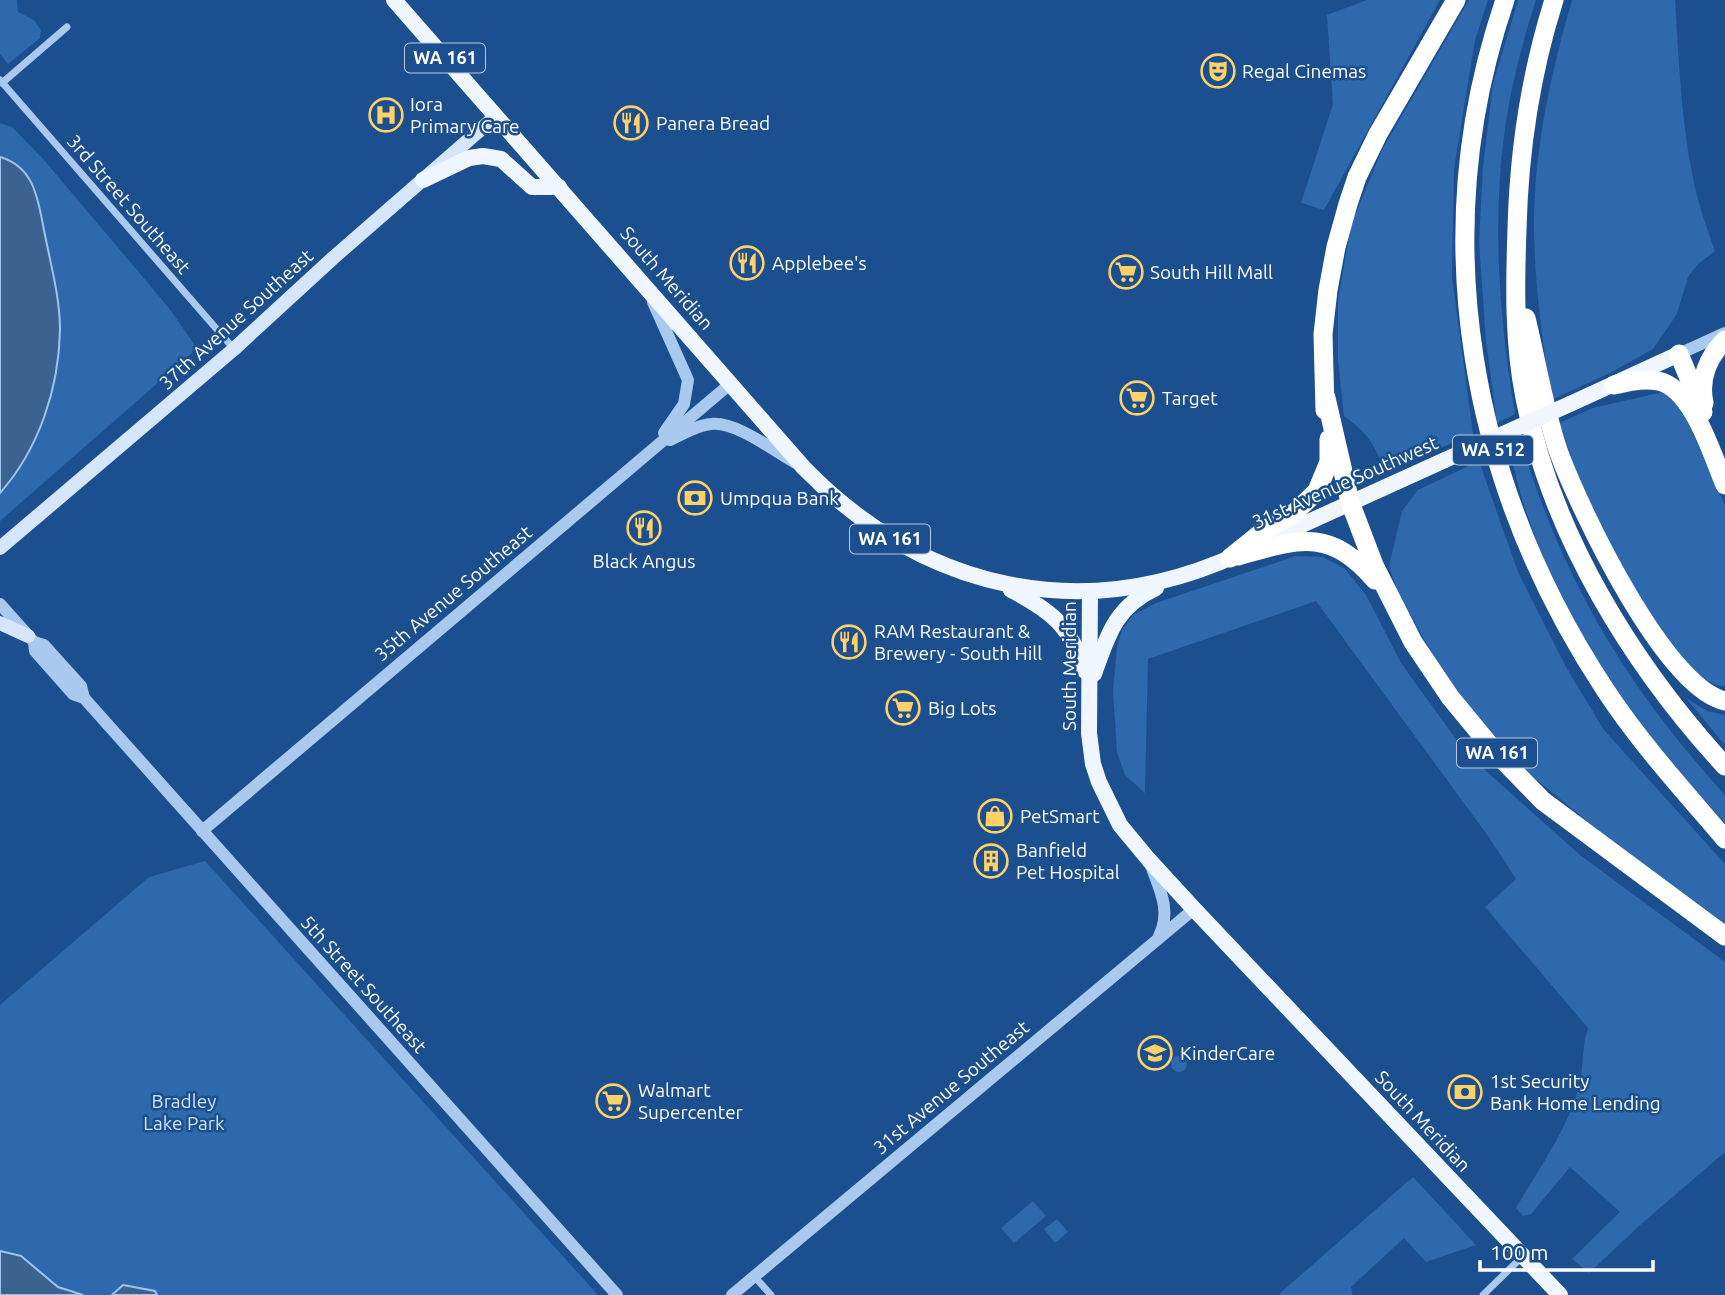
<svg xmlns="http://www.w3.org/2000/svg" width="1725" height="1295" font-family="Ubuntu,sans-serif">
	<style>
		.green { fill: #2e69ad }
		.water { fill: #3c6290; stroke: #9cc4f0; stroke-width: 2 }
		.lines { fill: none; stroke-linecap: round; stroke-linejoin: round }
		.minor { stroke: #a9c9ee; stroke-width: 7 }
		.tertiary { stroke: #a9c9ee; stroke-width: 12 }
		.secondary { stroke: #d6e6fa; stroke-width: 14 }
		.primary { stroke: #f0f6ff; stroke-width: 16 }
		.motorway { stroke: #fff; stroke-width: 19 }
		.primary-bridge { stroke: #f0f6ff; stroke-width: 16 }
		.labels { text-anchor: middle; stroke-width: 5; stroke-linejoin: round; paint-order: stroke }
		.shield { fill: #1b4f8f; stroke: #bbcadd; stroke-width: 2 }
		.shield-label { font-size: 18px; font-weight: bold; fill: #fff }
		.poi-label { font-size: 19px; fill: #fff; stroke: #1b4f8f; text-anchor: start }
		.street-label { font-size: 19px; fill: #fff; stroke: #1b4f8f }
		.park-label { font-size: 19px; fill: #cfe3fa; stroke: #1b4f8f }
	</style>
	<rect width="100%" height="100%" fill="#1b4f8f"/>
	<!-- green -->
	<g class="green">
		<path d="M0,0H17L18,12L34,20L41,30L40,38L8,64L0,54Z"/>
		<path d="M1367,0H1440L1324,210L1301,203L1333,104L1327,15Z"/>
		<path d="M1469,0H1488L1475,40L1454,169L1452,277L1473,434L1385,472C1375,445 1368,433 1344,416L1338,361V301L1351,225L1382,150Z"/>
		<path d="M1518,0H1536C1522,44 1510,89 1504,136C1492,229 1500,322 1515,414L1497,423L1486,341L1479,242L1483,166L1493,84Z"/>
		<path d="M1572,0H1675C1679,61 1681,123 1694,183C1699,206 1707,229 1715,251L1698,264L1688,277L1677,314L1653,349L1610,373L1551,400C1543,342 1534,283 1534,225C1534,149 1551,73 1572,0Z"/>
		<path d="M0,123L12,127L44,160L169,308L194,344L192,353L0,521V493L27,453L46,412L55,380L60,329L56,292L36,189L24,171L0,157Z"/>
		<path d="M1663,392L1682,409L1725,505V686C1679,688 1609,541 1590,502C1577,477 1569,449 1559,423L1593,408Z"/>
		<path d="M1521,442C1564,583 1627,687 1725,795V823C1689,782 1649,741 1619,695C1580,635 1543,568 1522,499C1517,482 1513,464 1509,447Z"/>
		<path d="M1479,461L1518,572L1566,667L1604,730L1725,864V926L1620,848L1533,777L1459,702L1397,591L1389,566L1402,511L1418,490Z"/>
		<path d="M1296,556L1323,557L1345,569L1366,595L1401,663L1466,753L1580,855L1725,962V1152L1639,1226L1589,1273L1572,1259L1620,1212L1570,1167L1531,1214L1523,1216L1516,1208C1538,1170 1567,1130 1579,1087C1584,1068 1581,1049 1588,1028L1485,907L1516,879L1488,836L1316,601L1148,659L1145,793L1125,775L1117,752L1113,691L1117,647L1122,630L1133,615L1156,603Z"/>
		<path d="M1686,698L1707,711L1725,715V745Z"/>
		<path d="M205,861L598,1295H0V1005L149,877Z"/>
		<circle cx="1179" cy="1064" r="8"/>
		<path d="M1413,1177L1476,1245L1426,1262L1404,1238L1351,1287L1353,1295H1278Z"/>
		<path d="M1033,1201L1046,1216L1014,1243L1001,1228Z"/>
		<path d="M1057,1219L1068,1232L1055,1243L1044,1229Z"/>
	</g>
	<!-- water -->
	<g class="water">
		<path d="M0,157C37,168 38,203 45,235C51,266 60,298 60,330C59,388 39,449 0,493Z"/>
		<path d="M0,1251L21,1256L58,1287L83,1295H0Z"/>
		<path d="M123,1285L155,1291L157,1295H112Z"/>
	</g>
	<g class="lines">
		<!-- minor -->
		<g class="minor">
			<path d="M0,80L234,349"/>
			<path d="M2,83L67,27"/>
			<path d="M754,1276L771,1295"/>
			<path d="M1483,1295L1522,1257"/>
		</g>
		<!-- tertiary -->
		<g class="tertiary">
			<path d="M653,302L688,380L684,404L664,433"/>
			<path d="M1679,354L1725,333"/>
			<path d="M670,440C683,434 697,425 711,424C736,421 774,451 796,463"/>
			<path d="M0,604L34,642L35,651L73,694L84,698L617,1295"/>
			<path d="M34,642L44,645L61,664L81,686L84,698"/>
			<path d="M202,831L730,384"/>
			<path d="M1150,863C1159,888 1172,911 1159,936"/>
			<path d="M732,1295L1194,909"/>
		</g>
		<!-- secondary -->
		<g class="secondary">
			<path d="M0,548L234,349L333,258L496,116"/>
			<path d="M0,623L28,636"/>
		</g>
		<!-- primary -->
		<g class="primary">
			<path d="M394,0L804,468C924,591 1082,626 1239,554"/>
			<path d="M423,180L469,158L483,156L501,159L532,187H559"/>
			<path d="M1570,404L1679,354"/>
			<path d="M1260,544L1445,460"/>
			<path d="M1011,590C1052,611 1070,626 1085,671"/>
			<path d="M1090,591L1089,733L1093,764L1099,782L1120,825L1149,860L1194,909L1560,1295"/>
			<path d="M1094,674C1108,635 1115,607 1156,588"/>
		</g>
		<!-- motorway -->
		<g class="motorway">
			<path d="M1505,0C1424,237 1470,485 1606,691C1641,744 1684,791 1725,839"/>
			<path d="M1554,0C1530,76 1519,150 1517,229C1515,286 1514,343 1525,398C1551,534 1633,666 1725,766"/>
			<path d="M1526,318C1537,363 1544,410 1559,453C1580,510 1665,688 1725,701"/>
			<path d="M1679,354L1703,412"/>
			<path d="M1614,385C1629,382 1643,378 1658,381C1693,388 1712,455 1725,485"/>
			<path d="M1326,398L1350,502L1374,565L1413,642L1450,697L1497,754L1543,801L1725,936"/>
			<path d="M1704,403C1699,379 1708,357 1725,340"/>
			<path d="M1325,410L1323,334L1328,290L1336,247L1348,204L1357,177L1378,134L1456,0"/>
			<path d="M1238,556C1299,539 1329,527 1375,580"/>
			<path d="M1230,558L1266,529L1292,515L1317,491L1329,462V439"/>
		</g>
		<!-- primary-bridge -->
		<path class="primary-bridge" d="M1445,460L1570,404"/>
	</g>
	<!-- icons -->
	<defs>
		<symbol id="theatre-ring" viewBox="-11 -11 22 22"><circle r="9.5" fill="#1b4f8f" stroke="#ffd166" stroke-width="1.5"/><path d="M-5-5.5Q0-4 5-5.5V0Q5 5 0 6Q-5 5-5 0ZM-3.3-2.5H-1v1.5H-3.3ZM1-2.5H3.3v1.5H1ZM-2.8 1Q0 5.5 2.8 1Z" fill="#ffd166"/></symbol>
		<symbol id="hospital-ring" viewBox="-11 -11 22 22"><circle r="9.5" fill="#1b4f8f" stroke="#ffd166" stroke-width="1.5"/><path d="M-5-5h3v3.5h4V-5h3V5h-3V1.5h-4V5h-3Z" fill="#ffd166"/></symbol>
		<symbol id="restaurant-ring" viewBox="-11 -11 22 22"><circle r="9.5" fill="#1b4f8f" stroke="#ffd166" stroke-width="1.5"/><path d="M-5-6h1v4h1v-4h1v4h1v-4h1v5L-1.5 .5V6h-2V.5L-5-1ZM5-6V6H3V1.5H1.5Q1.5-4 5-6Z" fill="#ffd166"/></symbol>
		<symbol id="supermarket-ring" viewBox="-11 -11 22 22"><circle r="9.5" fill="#1b4f8f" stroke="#ffd166" stroke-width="1.5"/><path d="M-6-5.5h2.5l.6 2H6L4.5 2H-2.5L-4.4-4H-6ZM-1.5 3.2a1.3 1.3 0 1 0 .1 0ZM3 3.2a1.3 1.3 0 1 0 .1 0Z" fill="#ffd166"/></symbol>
		<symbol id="bank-ring" viewBox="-11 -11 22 22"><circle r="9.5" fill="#1b4f8f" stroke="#ffd166" stroke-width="1.5"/><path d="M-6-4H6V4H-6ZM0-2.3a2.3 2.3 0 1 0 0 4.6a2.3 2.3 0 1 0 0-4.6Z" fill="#ffd166"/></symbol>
		<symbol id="shop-ring" viewBox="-11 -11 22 22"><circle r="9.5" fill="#1b4f8f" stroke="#ffd166" stroke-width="1.5"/><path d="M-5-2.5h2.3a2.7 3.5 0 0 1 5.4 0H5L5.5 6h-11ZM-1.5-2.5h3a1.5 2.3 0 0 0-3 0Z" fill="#ffd166"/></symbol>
		<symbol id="building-ring" viewBox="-11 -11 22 22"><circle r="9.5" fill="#1b4f8f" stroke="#ffd166" stroke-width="1.5"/><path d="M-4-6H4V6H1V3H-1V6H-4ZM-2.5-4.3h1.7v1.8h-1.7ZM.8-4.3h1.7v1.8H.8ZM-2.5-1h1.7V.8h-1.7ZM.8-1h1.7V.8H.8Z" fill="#ffd166"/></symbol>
		<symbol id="school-ring" viewBox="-11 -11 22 22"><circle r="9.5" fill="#1b4f8f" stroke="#ffd166" stroke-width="1.5"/><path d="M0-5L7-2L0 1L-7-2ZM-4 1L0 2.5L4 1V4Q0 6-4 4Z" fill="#ffd166"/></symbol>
	</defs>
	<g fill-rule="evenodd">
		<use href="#theatre-ring" x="1199" y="52" width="38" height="38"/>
		<use href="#hospital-ring" x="367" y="96" width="38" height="38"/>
		<use href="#restaurant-ring" x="612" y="104" width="38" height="38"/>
		<use href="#restaurant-ring" x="728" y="244" width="38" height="38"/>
		<use href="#supermarket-ring" x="1107" y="253" width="38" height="38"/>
		<use href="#supermarket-ring" x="1118" y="379" width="38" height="38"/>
		<use href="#bank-ring" x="676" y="479" width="38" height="38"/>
		<use href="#restaurant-ring" x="625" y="509" width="38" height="38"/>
		<use href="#restaurant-ring" x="830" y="623" width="38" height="38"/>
		<use href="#supermarket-ring" x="884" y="689" width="38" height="38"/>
		<use href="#shop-ring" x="976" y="797" width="38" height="38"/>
		<use href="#building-ring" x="972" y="842" width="38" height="38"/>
		<use href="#school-ring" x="1136" y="1034" width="38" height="38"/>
		<use href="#bank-ring" x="1446" y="1073" width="38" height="38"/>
		<use href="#supermarket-ring" x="594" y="1082" width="38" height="38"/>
	</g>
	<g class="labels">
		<!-- shield labels -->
		<g class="shield">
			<rect x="405" y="43.5" width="80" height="29" rx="5"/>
			<rect x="1453" y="435.5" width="80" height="29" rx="5"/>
			<rect x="850" y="524.5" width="80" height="29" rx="5"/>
			<rect x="1457" y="738.5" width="80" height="29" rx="5"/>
		</g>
		<g class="shield-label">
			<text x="445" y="64">WA 161</text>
			<text x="1493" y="456">WA 512</text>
			<text x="890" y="545">WA 161</text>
			<text x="1497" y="759">WA 161</text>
		</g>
		<!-- poi labels -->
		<g class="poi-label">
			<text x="1242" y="78">Regal Cinemas</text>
			<text x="410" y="111">Iora<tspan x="410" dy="22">Primary Care</tspan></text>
			<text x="656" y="130">Panera Bread</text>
			<text x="772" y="270">Applebee's</text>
			<text x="1150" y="279">South Hill Mall</text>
			<text x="1162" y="405">Target</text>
			<text x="720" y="505">Umpqua Bank</text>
			<text x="644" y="568" text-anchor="middle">Black Angus</text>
			<text x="874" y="638">RAM Restaurant &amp;<tspan x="874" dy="22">Brewery - South Hill</tspan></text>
			<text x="928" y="715">Big Lots</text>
			<text x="1020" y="823">PetSmart</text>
			<text x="1016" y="857">Banfield<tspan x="1016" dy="22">Pet Hospital</tspan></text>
			<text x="1180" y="1060">KinderCare</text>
			<text x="1490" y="1088">1st Security<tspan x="1490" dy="22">Bank Home Lending</tspan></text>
			<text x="638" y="1097">Walmart<tspan x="638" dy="22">Supercenter</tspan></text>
		</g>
		<!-- street labels -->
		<g class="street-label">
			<text transform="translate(129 204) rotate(49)" y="7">3rd Street Southeast</text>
			<text transform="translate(667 278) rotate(49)" y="7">South Meridian</text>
			<text transform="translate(236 319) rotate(-42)" y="7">37th Avenue Southeast</text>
			<text transform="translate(1345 482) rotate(-24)" y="7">31st Avenue Southwest</text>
			<text transform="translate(453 593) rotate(-40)" y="7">35th Avenue Southeast</text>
			<text transform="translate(1069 666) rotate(-90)" y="7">South Meridian</text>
			<text transform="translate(364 984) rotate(48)" y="7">5th Street Southeast</text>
			<text transform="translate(951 1087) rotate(-40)" y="7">31st Avenue Southeast</text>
			<text transform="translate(1423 1121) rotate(47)" y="7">South Meridian</text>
		</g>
		<!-- park labels -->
		<g class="park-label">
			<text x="184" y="1108">Bradley<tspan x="184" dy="22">Lake Park</tspan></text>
		</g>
	</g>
	<!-- scale -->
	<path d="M1480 1260v10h173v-10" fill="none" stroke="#ffffff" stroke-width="3.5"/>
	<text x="1490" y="1260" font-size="21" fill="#ffffff" stroke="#1b4f8f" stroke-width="5" paint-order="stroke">100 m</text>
</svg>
